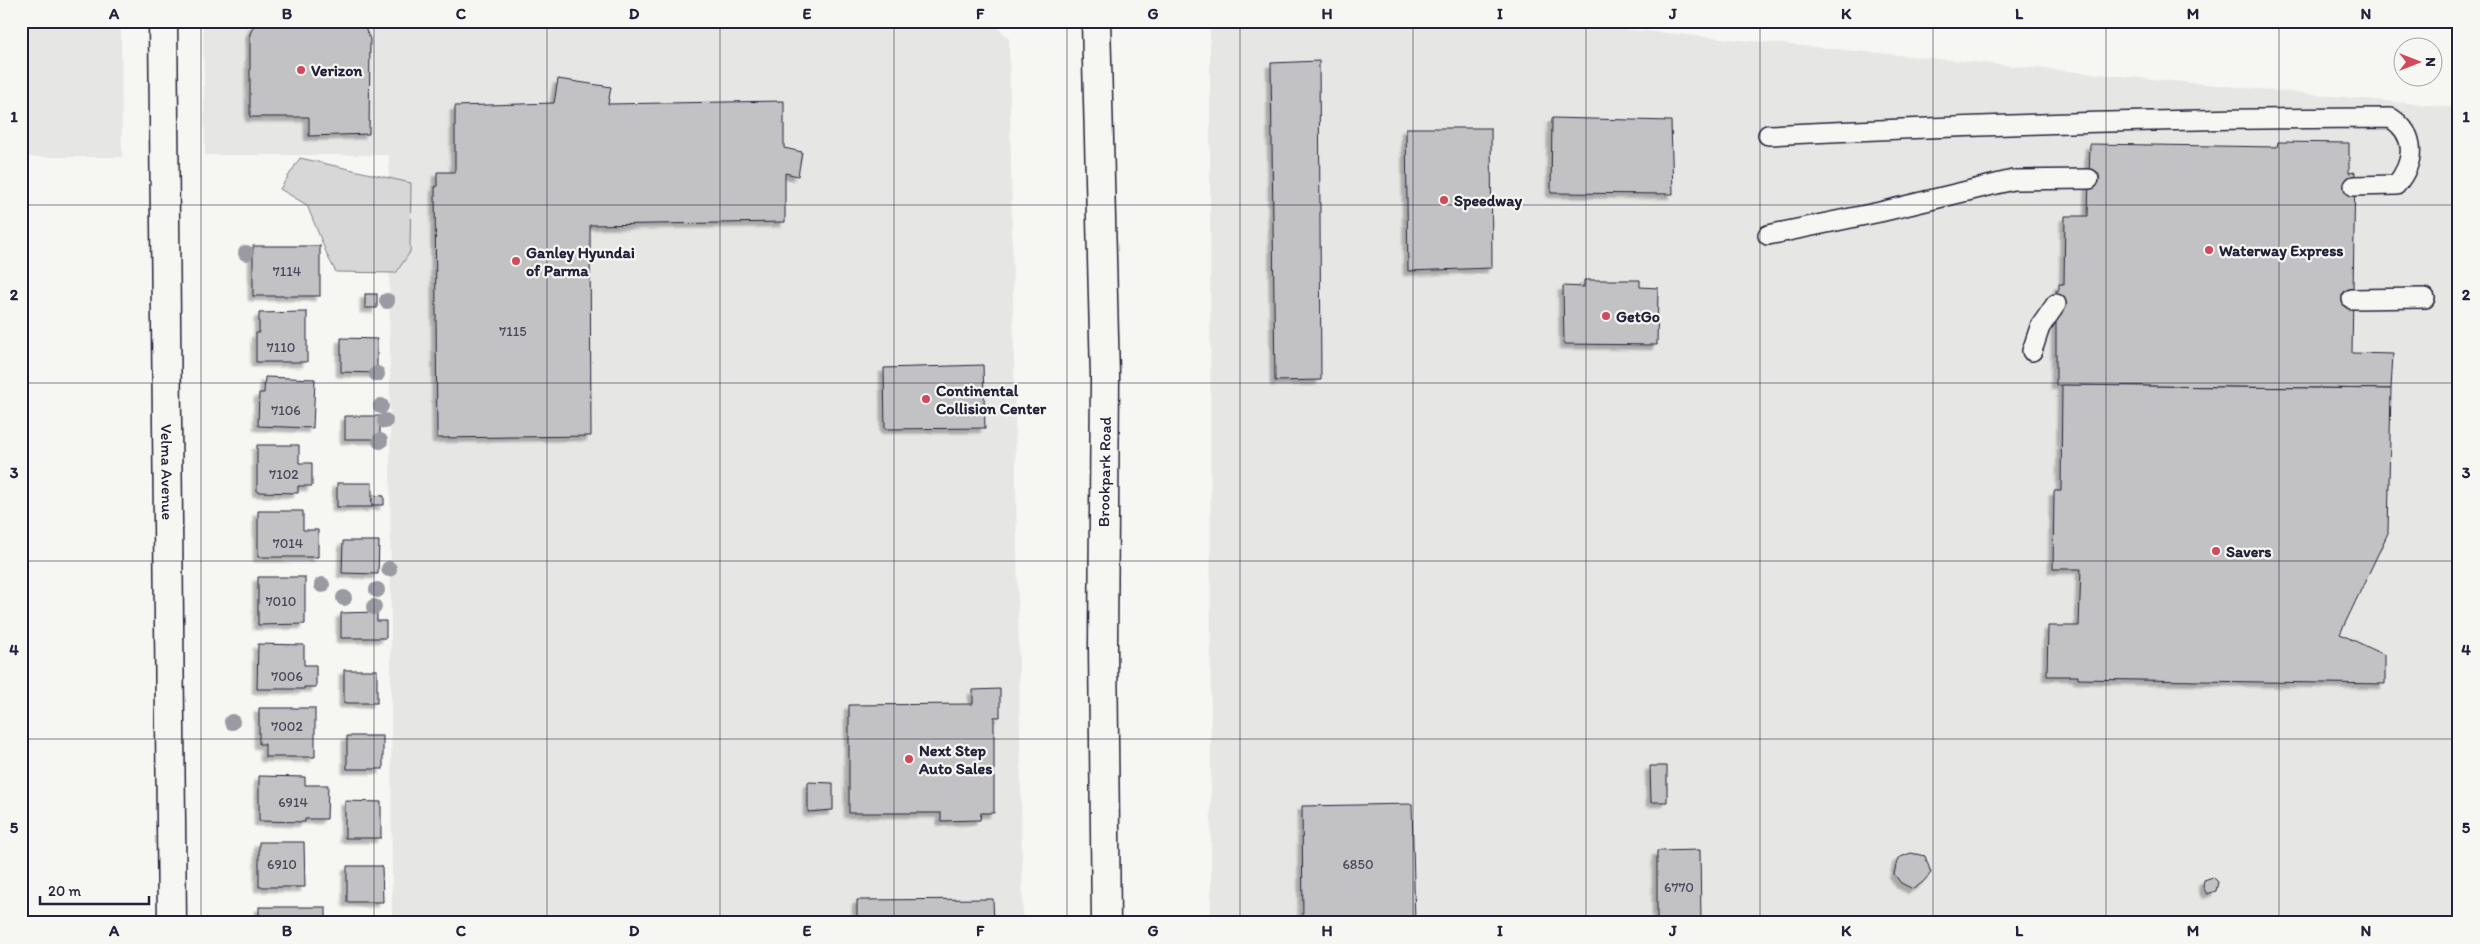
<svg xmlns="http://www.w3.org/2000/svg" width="2480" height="944" font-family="Itim,sans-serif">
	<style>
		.built { fill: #e6e6e4 }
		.green { fill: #d7d7d7; stroke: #7c7c89 }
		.building { fill: #c2c2c4; stroke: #22223b; filter: url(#shadow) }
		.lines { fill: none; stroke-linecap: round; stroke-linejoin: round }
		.service-casing { stroke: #22223b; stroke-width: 22 }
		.minor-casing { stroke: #22223b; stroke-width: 31 }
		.primary-casing { stroke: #22223b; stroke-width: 31 }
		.service { stroke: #f6f6f2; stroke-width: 19 }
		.minor { stroke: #f6f6f2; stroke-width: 28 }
		.primary { stroke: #f6f6f2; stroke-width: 28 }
		.tree { fill: #9a9aa3 }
		.grid { fill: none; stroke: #22223b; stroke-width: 1; stroke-opacity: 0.55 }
		.poi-dot { fill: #d1495b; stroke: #f6f6f2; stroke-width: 2 }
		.labels { text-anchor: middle; stroke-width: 4.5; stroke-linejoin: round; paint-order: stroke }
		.number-label { font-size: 14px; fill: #4a4a5d }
		.poi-label { font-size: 16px; font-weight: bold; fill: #22223b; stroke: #f6f6f2; text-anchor: start }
		.street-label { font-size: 16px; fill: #22223b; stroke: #f6f6f2 }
		.neatline { fill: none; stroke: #22223b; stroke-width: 2 }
		.grid-label { font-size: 16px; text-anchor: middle; font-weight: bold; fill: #22223b }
	</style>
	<defs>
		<filter id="shadow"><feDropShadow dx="-4.5" dy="4.5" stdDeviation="1" flood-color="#0004"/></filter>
	</defs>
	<rect width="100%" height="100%" fill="#f6f6f2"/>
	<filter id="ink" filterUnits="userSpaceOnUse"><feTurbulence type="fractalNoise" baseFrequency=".02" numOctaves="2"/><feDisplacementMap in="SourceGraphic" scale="10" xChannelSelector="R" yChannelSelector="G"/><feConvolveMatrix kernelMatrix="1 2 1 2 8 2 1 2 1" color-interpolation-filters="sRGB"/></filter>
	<g filter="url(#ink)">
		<!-- built -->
		<g class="built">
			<path d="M21,21H121L122,157H21Z"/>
			<path d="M203,21H992L1009,39L1023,923H392L389,155H205Z"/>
			<path d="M1303,21H1539L2459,108V865L2457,923H1211L1210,29Z"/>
		</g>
		<!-- green -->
		<path class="green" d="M300,158L411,183L410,252L396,273L336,272L328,257L307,205L280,189Z"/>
		<!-- building -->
		<g class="building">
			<path d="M260,21H358L363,24L370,39L369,134L309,136V117H250V34L253,27Z"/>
			<path d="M1319,61L1321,380L1275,381L1271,63Z"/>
			<path d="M558,79L611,87L608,104L784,101V148L802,152L798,176L785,173V222L590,225L591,436L437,438L435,187H437V172H455V106L554,103Z"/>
			<path d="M1552,118L1671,121L1673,194L1551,193Z"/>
			<path d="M1406,128H1491L1492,268L1408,271Z"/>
			<path d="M2278,142L2349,143V173L2355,172L2352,353L2393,354L2391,389L2056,385V291L2059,290V284H2064L2065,216H2088L2090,144L2277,147Z"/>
			<rect x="253" y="246" width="67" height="50"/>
			<path d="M1584,280H1640V287L1658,288L1657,345L1564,344L1563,286L1584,287Z"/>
			<rect x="365" y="294" width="12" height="14"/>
			<path d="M303,312H307V362H256V333H259V313Z"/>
			<path d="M341,338L377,339V373L341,372Z"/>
			<path d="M983,365L985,428L885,429L884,368Z"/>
			<path d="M265,377L315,379L313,428L258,426L259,393H264Z"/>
			<path d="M2062,385L2391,389L2388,533L2340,634L2385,655V684L2078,679V676H2047L2048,626H2079L2081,569H2053L2054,491H2061Z"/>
			<rect x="345" y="416" width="35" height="23"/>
			<path d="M257,445H299V463H312V486H298V493L257,492Z"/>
			<rect x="337" y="483" width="35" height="24"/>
			<path d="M372,495L384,496V505H372Z"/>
			<path d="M258,511H303V530H318V557H258Z"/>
			<path d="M343,541H379L378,574L342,573Z"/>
			<path d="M258,577H305V624L258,625Z"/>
			<path d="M377,612V621H386V638H341V613Z"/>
			<path d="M258,644L304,645V665H316V687H304V689H257Z"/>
			<rect x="344" y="670" width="33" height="33"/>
			<path d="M1000,689V717H994V813H981L980,820L941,821V813H849V705L973,704V690Z"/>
			<path d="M259,708H315V757H265V744H259Z"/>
			<rect x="347" y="736" width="36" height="33"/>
			<path d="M1650,766H1667V802H1651Z"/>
			<path d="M259,776L305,777V785H328L327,819H305V822L259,821Z"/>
			<path d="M808,782L833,783V810L808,812Z"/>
			<path d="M345,801L381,802V838H345Z"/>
			<path d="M1412,804L1415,923H1303L1302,806Z"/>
			<path d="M259,842H304L305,887H259Z"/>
			<path d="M1700,850L1701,923H1657V851Z"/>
			<path d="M1911,853L1925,856L1931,873L1922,883L1913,889L1901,883L1894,874L1898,858Z"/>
			<path d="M347,866H382L383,902H347Z"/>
			<path d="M2213,877L2218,882L2216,891L2207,894L2203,887L2204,880Z"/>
			<path d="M993,899L994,923H857V900Z"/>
			<rect x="259" y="907" width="67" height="16"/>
		</g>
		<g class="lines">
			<defs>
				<g id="service">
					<path d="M1768,135C1976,125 2183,118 2391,118C2417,135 2415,162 2396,185L2354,186"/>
					<path d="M1768,235L1880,212L2013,180L2089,179"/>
					<path d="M2352,299L2425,298"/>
					<path d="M2032,351L2040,327L2056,304"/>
				</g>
				<g id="minor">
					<path id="s1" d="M163,21L172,923"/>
				</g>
				<path id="primary" d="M1096,21L1105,376L1103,648L1106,923"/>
			</defs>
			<!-- service casing -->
			<use href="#service" class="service-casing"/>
			<!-- minor casing -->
			<use href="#minor" class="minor-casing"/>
			<!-- primary casing -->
			<use href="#primary" class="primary-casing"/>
			<!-- service -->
			<use href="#service" class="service"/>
			<!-- minor -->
			<use href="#minor" class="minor"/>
			<!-- primary -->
			<use href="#primary" class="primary"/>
		</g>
		<!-- trees -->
		<g class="tree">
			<circle cx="246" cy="253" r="8"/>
			<circle cx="387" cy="301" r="8"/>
			<circle cx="377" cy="374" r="8"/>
			<circle cx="381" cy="406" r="8"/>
			<circle cx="385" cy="421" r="8"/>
			<circle cx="380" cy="441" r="8"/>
			<circle cx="389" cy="569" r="8"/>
			<circle cx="322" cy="585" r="8"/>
			<circle cx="377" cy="590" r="8"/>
			<circle cx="344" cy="598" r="8"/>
			<circle cx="374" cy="607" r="8"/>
			<circle cx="232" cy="722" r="8"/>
		</g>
	</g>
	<!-- grid -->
	<path class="grid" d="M201,21V923M374,21V923M547,21V923M720,21V923M894,21V923M1067,21V923M1240,21V923M1413,21V923M1586,21V923M1760,21V923M1933,21V923M2106,21V923M2279,21V923M21,205H2459M21,383H2459M21,561H2459M21,739H2459"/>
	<!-- markers -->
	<g class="poi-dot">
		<circle cx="301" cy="70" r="5"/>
		<circle cx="1444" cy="200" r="5"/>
		<circle cx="2209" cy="250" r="5"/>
		<circle cx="516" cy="261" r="5"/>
		<circle cx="1606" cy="316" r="5"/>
		<circle cx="926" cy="399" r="5"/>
		<circle cx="2216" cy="551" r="5"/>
		<circle cx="909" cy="759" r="5"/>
	</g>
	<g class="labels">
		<!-- number labels -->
		<g class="number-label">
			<text x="287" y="276">7114</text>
			<text x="513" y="336">7115</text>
			<text x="281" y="352">7110</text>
			<text x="286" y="415">7106</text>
			<text x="284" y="479">7102</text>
			<text x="288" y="548">7014</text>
			<text x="281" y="606">7010</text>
			<text x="287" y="681">7006</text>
			<text x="287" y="731">7002</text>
			<text x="293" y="807">6914</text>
			<text x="282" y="869">6910</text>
			<text x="1358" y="869">6850</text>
			<text x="1679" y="892">6770</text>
		</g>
		<!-- poi labels -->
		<g class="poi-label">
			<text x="311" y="76">Verizon</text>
			<text x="1454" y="206">Speedway</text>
			<text x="2219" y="256">Waterway Express</text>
			<text x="526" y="258">Ganley Hyundai<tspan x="526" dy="18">of Parma</tspan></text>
			<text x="1616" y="322">GetGo</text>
			<text x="936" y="396">Continental<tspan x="936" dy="18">Collision Center</tspan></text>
			<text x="2226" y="557">Savers</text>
			<text x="919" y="756">Next Step<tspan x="919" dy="18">Auto Sales</tspan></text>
		</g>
		<!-- street labels -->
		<g class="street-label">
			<text dy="6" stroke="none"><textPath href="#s1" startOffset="451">Velma Avenue</textPath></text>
			<text transform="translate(1104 472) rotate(-89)" y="6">Brookpark Road</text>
		</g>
	</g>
	<!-- margin -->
	<rect width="2480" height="944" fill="none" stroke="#f6f6f2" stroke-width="55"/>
	<!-- north arrow -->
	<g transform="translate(2418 62) rotate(90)"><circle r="24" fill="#f6f6f2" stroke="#a1a1a9"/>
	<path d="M0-4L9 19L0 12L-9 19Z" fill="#d1495b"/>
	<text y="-8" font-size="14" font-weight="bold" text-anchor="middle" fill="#22223b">N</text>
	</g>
	<!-- scale -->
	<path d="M40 896v8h109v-8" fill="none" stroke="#22223b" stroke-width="2.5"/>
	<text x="48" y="896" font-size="15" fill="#22223b" stroke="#f6f6f2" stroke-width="4" paint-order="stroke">20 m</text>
	<rect x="28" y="28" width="2424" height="888" class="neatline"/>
	<g class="grid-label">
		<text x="114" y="19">A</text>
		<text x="287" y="19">B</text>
		<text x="461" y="19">C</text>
		<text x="634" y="19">D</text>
		<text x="807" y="19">E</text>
		<text x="980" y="19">F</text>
		<text x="1153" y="19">G</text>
		<text x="1327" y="19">H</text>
		<text x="1500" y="19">I</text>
		<text x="1673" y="19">J</text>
		<text x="1846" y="19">K</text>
		<text x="2019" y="19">L</text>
		<text x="2193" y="19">M</text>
		<text x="2366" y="19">N</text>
		<text x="14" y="122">1</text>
		<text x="2466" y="122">1</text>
		<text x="14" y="300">2</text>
		<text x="2466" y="300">2</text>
		<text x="14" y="478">3</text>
		<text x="2466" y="478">3</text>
		<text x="14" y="655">4</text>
		<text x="2466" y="655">4</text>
		<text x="14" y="833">5</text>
		<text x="2466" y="833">5</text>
		<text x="114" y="936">A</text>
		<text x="287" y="936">B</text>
		<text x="461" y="936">C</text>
		<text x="634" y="936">D</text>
		<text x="807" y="936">E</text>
		<text x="980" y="936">F</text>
		<text x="1153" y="936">G</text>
		<text x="1327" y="936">H</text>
		<text x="1500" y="936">I</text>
		<text x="1673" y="936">J</text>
		<text x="1846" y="936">K</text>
		<text x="2019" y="936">L</text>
		<text x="2193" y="936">M</text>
		<text x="2366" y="936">N</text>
	</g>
</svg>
